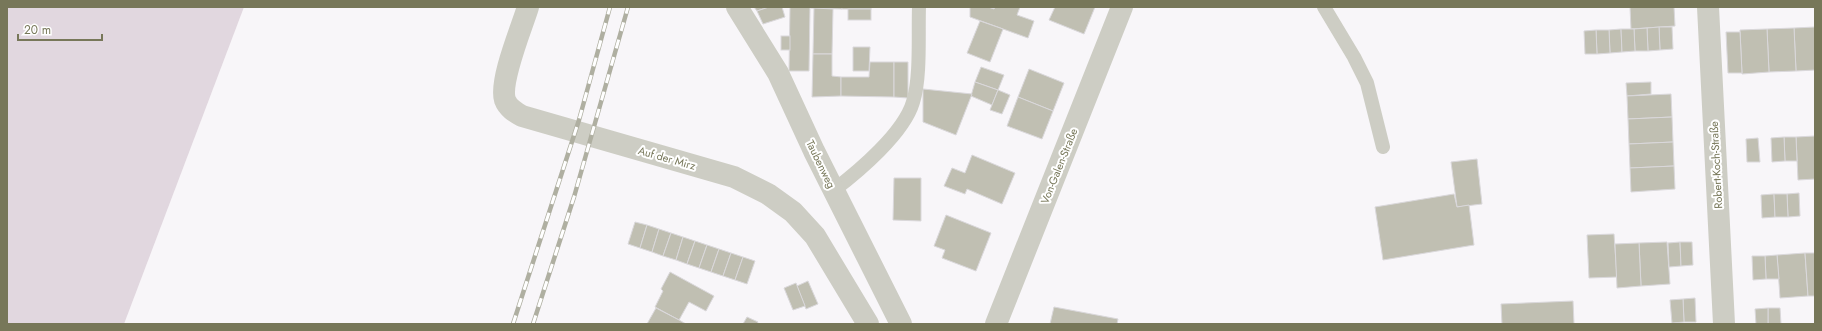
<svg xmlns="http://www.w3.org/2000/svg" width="1822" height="331" font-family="Jost,sans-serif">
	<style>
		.green { fill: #e1d7df }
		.building { fill: #c0bfb2; stroke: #dad8db }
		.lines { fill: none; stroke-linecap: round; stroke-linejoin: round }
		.service { stroke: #cdcdc4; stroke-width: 14 }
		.minor { stroke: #cdcdc4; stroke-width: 22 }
		.rail-casing { stroke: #afafa1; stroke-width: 4.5 }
		.rail { stroke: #fff; stroke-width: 3; stroke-dasharray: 9; stroke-linecap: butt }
		.labels { text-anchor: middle; stroke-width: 4; stroke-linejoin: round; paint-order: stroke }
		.street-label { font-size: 11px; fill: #777759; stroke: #fff }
	</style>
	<rect width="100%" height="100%" fill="#f8f6f9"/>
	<!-- green -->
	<path class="green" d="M7,7H244L124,324H7Z"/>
	<!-- building -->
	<g class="building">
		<path d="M754,7H769L757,11Z"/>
		<path d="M769,7H782L785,17L763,24L757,11Z"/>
		<path d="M790,7H810L809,71H789Z"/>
		<path d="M811,7H842V9L811,8Z"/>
		<rect x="842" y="7" width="29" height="2"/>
		<path d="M970,7H988L994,9L995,7H1020L1017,15L1034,21L1028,38L970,17Z"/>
		<path d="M1055,7H1095L1084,34L1049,20Z"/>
		<path d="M1630,7H1674L1675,26L1631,29Z"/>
		<path d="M814,8L833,9L832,54H813Z"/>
		<rect x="848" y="9" width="23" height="11"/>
		<path d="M980,21L1003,29L990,62L967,53Z"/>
		<path d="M1659,27H1672L1673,49L1660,50Z"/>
		<path d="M1659,27L1660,50L1648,51L1647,28Z"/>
		<path d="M1815,27V70L1796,71L1794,28Z"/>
		<path d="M1647,28L1648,51H1635L1634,29Z"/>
		<path d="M1794,28L1796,71L1769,72L1767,29Z"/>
		<path d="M1621,29L1622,52L1610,53L1609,30Z"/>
		<path d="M1621,29H1634L1635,51L1622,52Z"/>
		<path d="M1767,29L1769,72L1742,74L1740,30Z"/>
		<path d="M1596,30H1609L1610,53L1597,54Z"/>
		<path d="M1596,30L1597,54H1585L1584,31Z"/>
		<path d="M1726,32H1740L1742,73H1728Z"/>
		<rect x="781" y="36" width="9" height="14"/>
		<path d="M853,47H870L869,71H853Z"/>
		<path d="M813,54H832V76L841,77V96L812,97Z"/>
		<path d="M870,62H894V97L841,96V77H869Z"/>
		<path d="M894,62H908V98L894,97Z"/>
		<path d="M981,67L1004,75L998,90L975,82Z"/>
		<path d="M1029,69L1064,83L1053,111L1018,97Z"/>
		<path d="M975,82L998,90L992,105L971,96Z"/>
		<path d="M1651,82V94L1627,96L1626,83Z"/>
		<path d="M923,89L972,94L956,135L923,122Z"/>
		<path d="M998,90L1010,95L1002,114L990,110Z"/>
		<path d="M1671,94L1672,117L1628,119L1627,96Z"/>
		<path d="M1018,97L1053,111L1042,139L1007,126Z"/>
		<path d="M1672,117L1673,142L1629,144L1628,119Z"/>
		<path d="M1815,136V179L1798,180L1796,137Z"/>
		<path d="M1784,137H1796L1797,161H1785Z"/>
		<path d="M1784,137L1785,161L1772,162L1771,138Z"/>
		<path d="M1758,138L1760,162H1747L1746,139Z"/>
		<path d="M1673,142L1674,166L1630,168L1629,144Z"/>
		<path d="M972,155L1015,173L1002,204L967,189L965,194L944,186L952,168L965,173Z"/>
		<path d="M1477,159L1482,204L1457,207L1451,162Z"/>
		<path d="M1674,166L1675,189L1631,192L1630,168Z"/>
		<path d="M894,178H921V221L893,220Z"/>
		<path d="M1799,193L1800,216L1788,217L1787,194Z"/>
		<path d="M1454,194L1457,207L1469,205L1474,245L1383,260L1375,207Z"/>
		<path d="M1774,194L1775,217L1762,218L1761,195Z"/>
		<path d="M1774,194H1787L1788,217H1775Z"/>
		<path d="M946,215L991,233L976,271L942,258L945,250L934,246Z"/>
		<path d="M635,222L647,225L640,248L628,244Z"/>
		<path d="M647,225L659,229L652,252L640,248Z"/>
		<path d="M659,229L671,233L663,256L652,252Z"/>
		<path d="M671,233L683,237L676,260L663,256Z"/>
		<path d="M1614,234L1617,277L1589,278L1587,235Z"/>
		<path d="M683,237L695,241L687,264L676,260Z"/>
		<path d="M695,241L707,245L699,268L687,264Z"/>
		<path d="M1667,242L1670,284L1641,286L1639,243Z"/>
		<path d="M1680,242L1681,266L1669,267L1668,243Z"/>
		<path d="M1680,242H1692L1693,265L1681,266Z"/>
		<path d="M1639,243L1641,286L1617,288L1615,244Z"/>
		<path d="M707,245L719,249L711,272L699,268Z"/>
		<path d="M719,249L731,253L723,276L711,272Z"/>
		<path d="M731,253L743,257L735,280L723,276Z"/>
		<path d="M1805,253L1808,296L1780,298L1777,255Z"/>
		<path d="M1805,253H1815V296H1808Z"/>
		<path d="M1777,255L1779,279H1766L1765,256Z"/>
		<path d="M1752,256H1765L1766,279L1753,280Z"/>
		<path d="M743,257L755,261L747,284L735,280Z"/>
		<path d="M670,272L714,296L706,311L689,302L679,320L655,307L663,291L661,289Z"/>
		<path d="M808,281L818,304L806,309L797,286Z"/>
		<path d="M796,283L805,306L793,310L784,288Z"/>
		<path d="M1695,298L1696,322H1684L1683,299Z"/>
		<path d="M1683,299L1684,322L1672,323L1670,300Z"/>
		<path d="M1573,301L1574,324H1502L1501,304Z"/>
		<path d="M1054,307L1118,319L1117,324H1050Z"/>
		<path d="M656,308L679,320L686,324H647Z"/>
		<path d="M1768,308H1780L1781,324H1768Z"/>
		<path d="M1768,308V324H1756L1755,309Z"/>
		<path d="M747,317L758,322L757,324H743Z"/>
	</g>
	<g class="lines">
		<!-- service -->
		<g class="service">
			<path d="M1324,7L1354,57L1367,83L1383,147"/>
			<path d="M834,190C859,171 904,133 913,102C921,77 918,34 919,7"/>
		</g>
		<!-- minor -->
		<g class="minor">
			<path d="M528,7C522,27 499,81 505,100C508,108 515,112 522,116L734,177L768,194L793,212L815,236L868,324"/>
			<path d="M737,7L778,73L814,151L901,324"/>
			<path d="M1708,7L1724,324"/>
			<path d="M996,324L1122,7"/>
		</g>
		<defs>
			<g id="rail">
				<path d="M513,324L579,120L610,7"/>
				<path d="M533,324L574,197L628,7"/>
			</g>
		</defs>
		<!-- rail casing -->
		<use href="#rail" class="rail-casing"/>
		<!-- rail -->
		<use href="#rail" class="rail"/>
	</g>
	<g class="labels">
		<!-- street labels -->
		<g class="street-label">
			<text transform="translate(667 158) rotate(16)" y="4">Auf der Mirz</text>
			<text transform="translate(821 164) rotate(64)" y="4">Taubenweg</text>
			<text transform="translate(1716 165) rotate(-93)" y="4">Robert-Koch-Straße</text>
			<text transform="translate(1059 166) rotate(-68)" y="4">Von-Galen-Straße</text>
		</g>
	</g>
	<!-- border -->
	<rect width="1822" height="331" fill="none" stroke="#777759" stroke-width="16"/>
	<!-- scale -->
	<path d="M18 34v6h84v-6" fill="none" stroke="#777759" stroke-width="2"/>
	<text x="24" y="34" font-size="12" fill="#777759" stroke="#ffffff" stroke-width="3" paint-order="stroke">20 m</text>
</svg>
